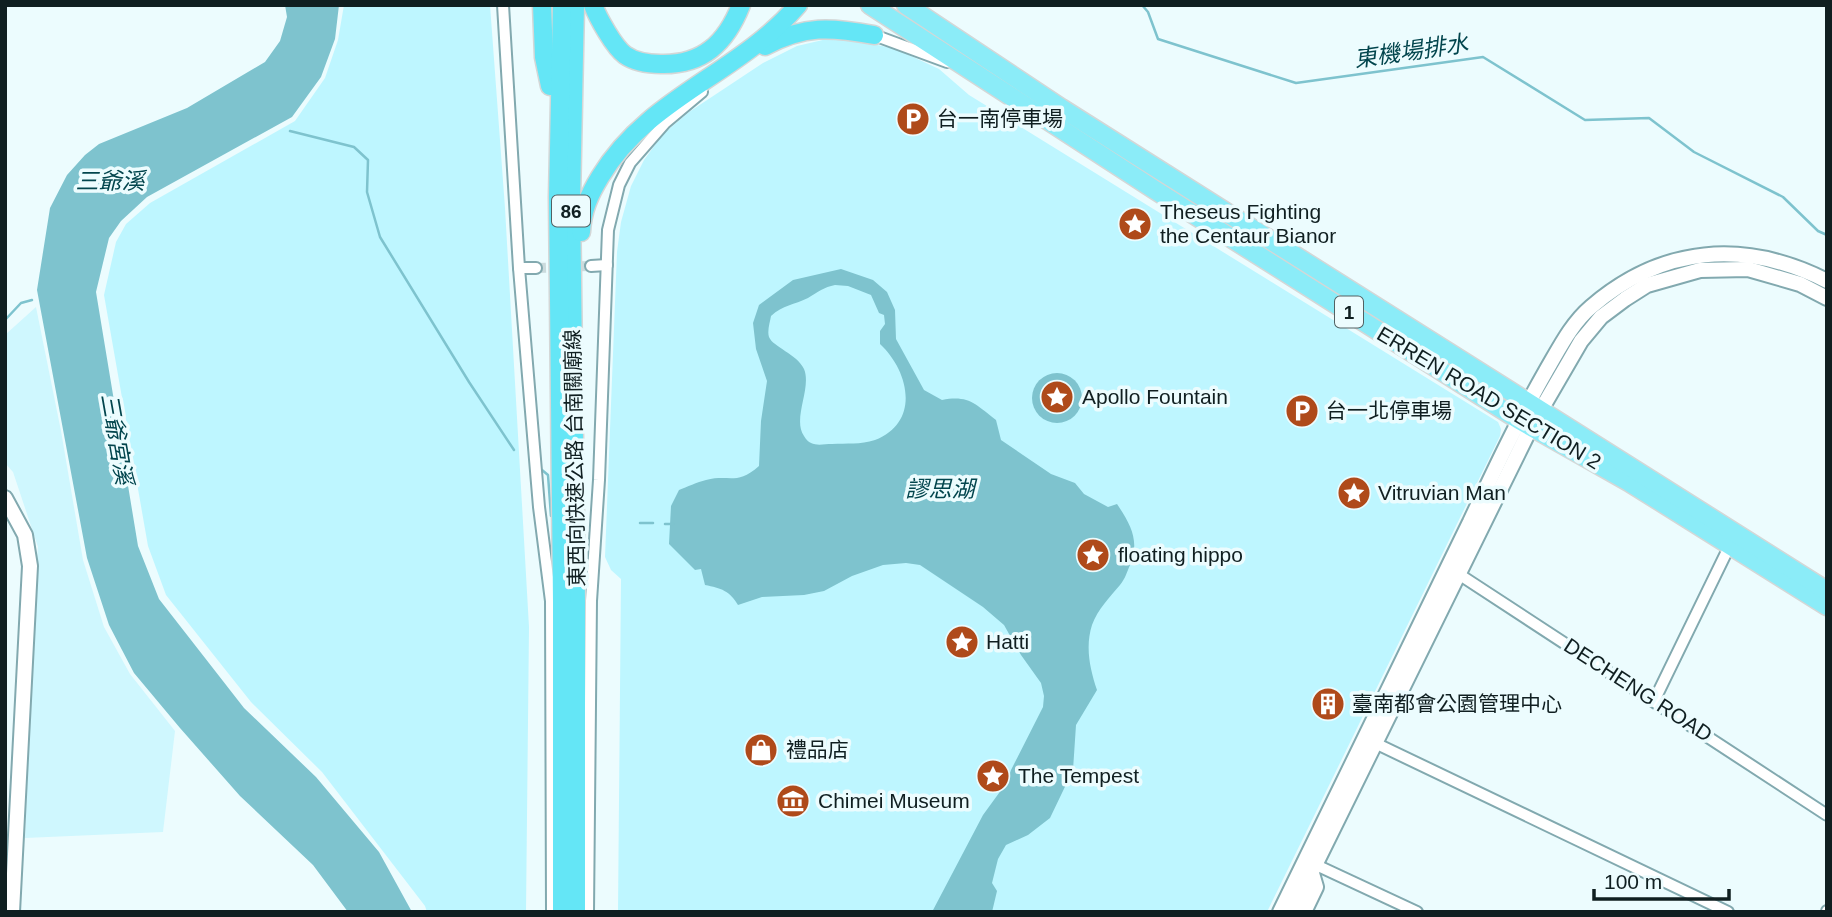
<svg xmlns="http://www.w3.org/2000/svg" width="1832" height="917" font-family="Helvetica,'Noto Sans TC',sans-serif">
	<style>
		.built { fill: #cff7fe }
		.green { fill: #bef6ff }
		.water { fill: #7ec3ce; fill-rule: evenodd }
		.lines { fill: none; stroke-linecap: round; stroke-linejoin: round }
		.stream { stroke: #7ec3ce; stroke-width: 2.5 }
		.minor-tunnel { stroke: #cbdbdd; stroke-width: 10; stroke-dasharray: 10 5; stroke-linecap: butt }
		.minor-casing { stroke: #82a9af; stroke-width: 14 }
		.tertiary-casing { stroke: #82a9af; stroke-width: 18 }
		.primary-casing { stroke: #d4d7d7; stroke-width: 21 }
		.trunk-casing { stroke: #d4d7d7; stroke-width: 21 }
		.minor { stroke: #fff; stroke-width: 10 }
		.tertiary { stroke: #fff; stroke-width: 14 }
		.primary { stroke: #8becf8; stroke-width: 18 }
		.trunk { stroke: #64e6f6; stroke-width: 18 }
		.labels { text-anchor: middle; stroke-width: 7; stroke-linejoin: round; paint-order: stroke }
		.shield { fill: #ecfcfe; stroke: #526163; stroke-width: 2 }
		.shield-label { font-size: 19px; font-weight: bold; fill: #101f21 }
		.poi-label { font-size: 21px; fill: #101f21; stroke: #ecfcfe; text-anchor: start }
		.street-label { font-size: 21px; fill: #101f21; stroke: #ecfcfe }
		.water-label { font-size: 23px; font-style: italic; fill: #02454d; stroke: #ecfcfe }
	</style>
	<rect width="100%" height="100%" fill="#ecfcfe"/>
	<!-- built -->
	<path class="built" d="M36,307L61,431L83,560L104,627L130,674L175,731L163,832L25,838L35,579L38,547L13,472L5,463V335Z"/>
	<!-- green -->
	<g class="green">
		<path d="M344,5H490L505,208L529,627L526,912H427L425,906L322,772L251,702L166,595L148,546L104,295L116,242L126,224L150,203L295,121L325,78L338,40Z"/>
		<path d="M845,38L896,49L939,69L969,95L1498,422L1501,429L1500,436L1267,912H618L621,579L611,570L605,557L617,252L621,222L631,186L644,160L663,134L689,112L763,63L797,46L827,39Z"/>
	</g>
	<!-- water -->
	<g class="water">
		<path d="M285,5H339L335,39L321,77L292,117L147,197L121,221L109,238L96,292L138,546L159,599L244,708L316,777L379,852L412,912H348L313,865L240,796L180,728L134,673L109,625L87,558L37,290L50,208L67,175L85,155L99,144L187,108L265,62L280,41L287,17Z"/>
		<path d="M841,269L873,280L887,292L895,310L896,339L924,390L942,400C969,395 975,404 996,420L1001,440L1051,474L1075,483L1084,494L1108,507L1117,504C1131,525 1140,541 1130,565C1127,572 1125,579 1120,585C1109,598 1098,609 1092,625C1085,647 1090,669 1097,690L1076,725L1073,770L1050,818L1028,835L1006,845L998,859L992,883L997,891L992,912H932L983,815L1007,782L1011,770L1043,707L1044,696L1041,683L1021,655L1004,625L983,607L920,565L906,563L883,565L852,576L824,591L804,595L762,597L738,605C730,591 721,588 705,585L701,569L695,570L669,544L671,506L679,490C687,487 697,482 706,480C730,474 736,486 759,466L761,421L767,381L756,349L753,323L759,305L793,280ZM835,285L848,286L871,295L879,313L884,315L885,324L880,331V344C909,371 921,422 875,440C860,445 847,443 832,444C821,444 811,448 804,436C792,419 812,388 804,369C797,354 773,347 769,337C767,331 770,322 771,316C783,305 794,305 808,298C818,292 824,287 835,285Z"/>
		<circle cx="1057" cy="398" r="25"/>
	</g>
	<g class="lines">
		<!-- stream -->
		<g class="stream">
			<path d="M1142,5L1148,12L1158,39L1296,83L1483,57L1585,120L1649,118L1694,152L1783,197L1818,231L1827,235"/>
			<path d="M290,131L354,147L368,160L367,192L380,237L469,382L514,450"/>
			<path d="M5,320L21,303L32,300"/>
			<path d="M542,470L548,475L551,516"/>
			<path d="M640,523H653"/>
			<path d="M665,524H673"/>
		</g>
		<!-- minor-tunnel -->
		<path class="minor-tunnel" d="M536,268L591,266"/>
		<defs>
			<g id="minor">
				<path d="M503,5L519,268L539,507L551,601L552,912"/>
				<path d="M871,34L947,62"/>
				<path d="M591,266L607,265"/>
				<path d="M519,268H536"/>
				<path d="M1454,571L1827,815"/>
				<path d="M1654,701L1730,545"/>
				<path d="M1375,743L1728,912"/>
				<path d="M1314,864L1417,912"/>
				<path d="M588,912L591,601L599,480L608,230L619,185L630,163L665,123L702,92"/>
				<path d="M1827,912V911"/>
			</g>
			<g id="tertiary">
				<path d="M5,498L25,535L30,566L12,912"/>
				<path d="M1280,912C1344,782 1407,652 1470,522C1494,471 1518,420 1546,371C1559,349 1571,324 1591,307C1662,246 1744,239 1827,281"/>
				<path d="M1292,912L1531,427L1581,341L1601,317L1625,299L1647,285L1700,270L1748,269L1800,284L1827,298"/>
				<path d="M1304,912L1316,887L1311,870"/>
			</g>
			<g id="primary">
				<path d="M870,5L1155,190L1519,420L1629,482L1827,606"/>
				<path d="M906,5L1061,108L1827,591"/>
			</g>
			<g id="trunk">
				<path d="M542,5L544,57L550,86"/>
				<path d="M575,5L571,200L576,602V912"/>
				<path d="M593,5C598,18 614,47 625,55C635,62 649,64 661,64C703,65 726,43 741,5"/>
				<path d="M765,46C805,25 831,27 874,35"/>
				<path d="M581,232C582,211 589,195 600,177C649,96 738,75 798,5"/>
				<path d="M562,912V602L558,197L562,5"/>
			</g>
		</defs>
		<!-- minor casing -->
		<use href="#minor" class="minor-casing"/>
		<!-- tertiary casing -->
		<use href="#tertiary" class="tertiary-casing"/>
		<!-- primary casing -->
		<use href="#primary" class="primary-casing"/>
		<!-- trunk casing -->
		<use href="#trunk" class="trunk-casing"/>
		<!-- minor -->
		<use href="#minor" class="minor"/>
		<!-- tertiary -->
		<use href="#tertiary" class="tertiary"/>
		<!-- primary -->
		<use href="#primary" class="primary"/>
		<!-- trunk -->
		<use href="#trunk" class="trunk"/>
	</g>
	<!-- icons -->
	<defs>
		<symbol id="parking-disc" viewBox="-11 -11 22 22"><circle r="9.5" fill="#af4a1a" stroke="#ecfcfe"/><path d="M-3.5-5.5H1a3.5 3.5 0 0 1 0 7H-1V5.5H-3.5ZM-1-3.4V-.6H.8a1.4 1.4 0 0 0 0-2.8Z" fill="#fff"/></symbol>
		<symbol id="sight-disc" viewBox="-11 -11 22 22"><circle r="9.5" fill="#af4a1a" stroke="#ecfcfe"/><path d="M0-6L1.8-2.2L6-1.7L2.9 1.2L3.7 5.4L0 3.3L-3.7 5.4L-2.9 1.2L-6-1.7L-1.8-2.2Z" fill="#fff"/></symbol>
		<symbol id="building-disc" viewBox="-11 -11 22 22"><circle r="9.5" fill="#af4a1a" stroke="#ecfcfe"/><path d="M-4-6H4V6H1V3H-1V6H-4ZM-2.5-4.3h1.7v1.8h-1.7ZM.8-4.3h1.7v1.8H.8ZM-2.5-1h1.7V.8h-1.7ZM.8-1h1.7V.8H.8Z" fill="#fff"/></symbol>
		<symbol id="shop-disc" viewBox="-11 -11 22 22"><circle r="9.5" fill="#af4a1a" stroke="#ecfcfe"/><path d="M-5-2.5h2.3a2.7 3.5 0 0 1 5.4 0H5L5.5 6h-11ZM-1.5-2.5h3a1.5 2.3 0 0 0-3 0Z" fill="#fff"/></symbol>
		<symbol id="museum-disc" viewBox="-11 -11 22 22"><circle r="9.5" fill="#af4a1a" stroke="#ecfcfe"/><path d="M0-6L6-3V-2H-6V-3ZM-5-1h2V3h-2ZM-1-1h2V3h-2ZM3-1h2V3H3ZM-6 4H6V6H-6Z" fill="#fff"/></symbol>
	</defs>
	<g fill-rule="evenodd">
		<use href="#parking-disc" x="894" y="100" width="38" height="38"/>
		<use href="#sight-disc" x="1116" y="205" width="38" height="38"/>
		<use href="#sight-disc" x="1038" y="378" width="38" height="38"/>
		<use href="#parking-disc" x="1283" y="392" width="38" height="38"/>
		<use href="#sight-disc" x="1335" y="474" width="38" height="38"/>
		<use href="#sight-disc" x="1074" y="536" width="38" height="38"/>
		<use href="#sight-disc" x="943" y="623" width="38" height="38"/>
		<use href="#building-disc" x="1309" y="685" width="38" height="38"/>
		<use href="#shop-disc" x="742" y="731" width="38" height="38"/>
		<use href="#sight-disc" x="974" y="757" width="38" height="38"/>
		<use href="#museum-disc" x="774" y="782" width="38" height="38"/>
	</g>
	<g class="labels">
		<!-- shield labels -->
		<g class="shield">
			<rect x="552" y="195.5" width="38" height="31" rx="5"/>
			<rect x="1335" y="296.5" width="28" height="31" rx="5"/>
		</g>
		<g class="shield-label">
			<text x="571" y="218">86</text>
			<text x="1349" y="319">1</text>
		</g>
		<!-- poi labels -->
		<g class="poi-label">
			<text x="937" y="126">台一南停車場</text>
			<text x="1160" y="219">Theseus Fighting<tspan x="1160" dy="24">the Centaur Bianor</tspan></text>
			<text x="1082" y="404">Apollo Fountain</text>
			<text x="1326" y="418">台一北停車場</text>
			<text x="1378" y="500">Vitruvian Man</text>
			<text x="1118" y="562">floating hippo</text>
			<text x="986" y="649">Hatti</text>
			<text x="1352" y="711">臺南都會公園管理中心</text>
			<text x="786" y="757">禮品店</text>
			<text x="1018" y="783">The Tempest</text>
			<text x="818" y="808">Chimei Museum</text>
		</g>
		<!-- street labels -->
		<g class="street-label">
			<text transform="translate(1489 398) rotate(31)" y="7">ERREN ROAD SECTION 2</text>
			<text transform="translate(575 458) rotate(-91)" y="7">東西向快速公路 台南關廟線</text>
			<text transform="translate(1638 690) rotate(33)" y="7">DECHENG ROAD</text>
		</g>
		<!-- water labels -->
		<g class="water-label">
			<text transform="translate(1411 51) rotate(-8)" y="8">東機場排水</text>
			<text x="110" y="189">三爺溪</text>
			<text transform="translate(117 439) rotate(80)" y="8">三爺宮溪</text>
			<text x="940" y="497">謬思湖</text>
		</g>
	</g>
	<!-- border -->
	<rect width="1832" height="917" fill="none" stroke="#101f21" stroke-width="14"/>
	<!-- scale -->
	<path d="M1594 889v10h135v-10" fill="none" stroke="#101f21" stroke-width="3.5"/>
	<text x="1604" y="889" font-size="21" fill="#101f21" stroke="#ecfcfe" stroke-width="5" paint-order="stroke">100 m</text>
</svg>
